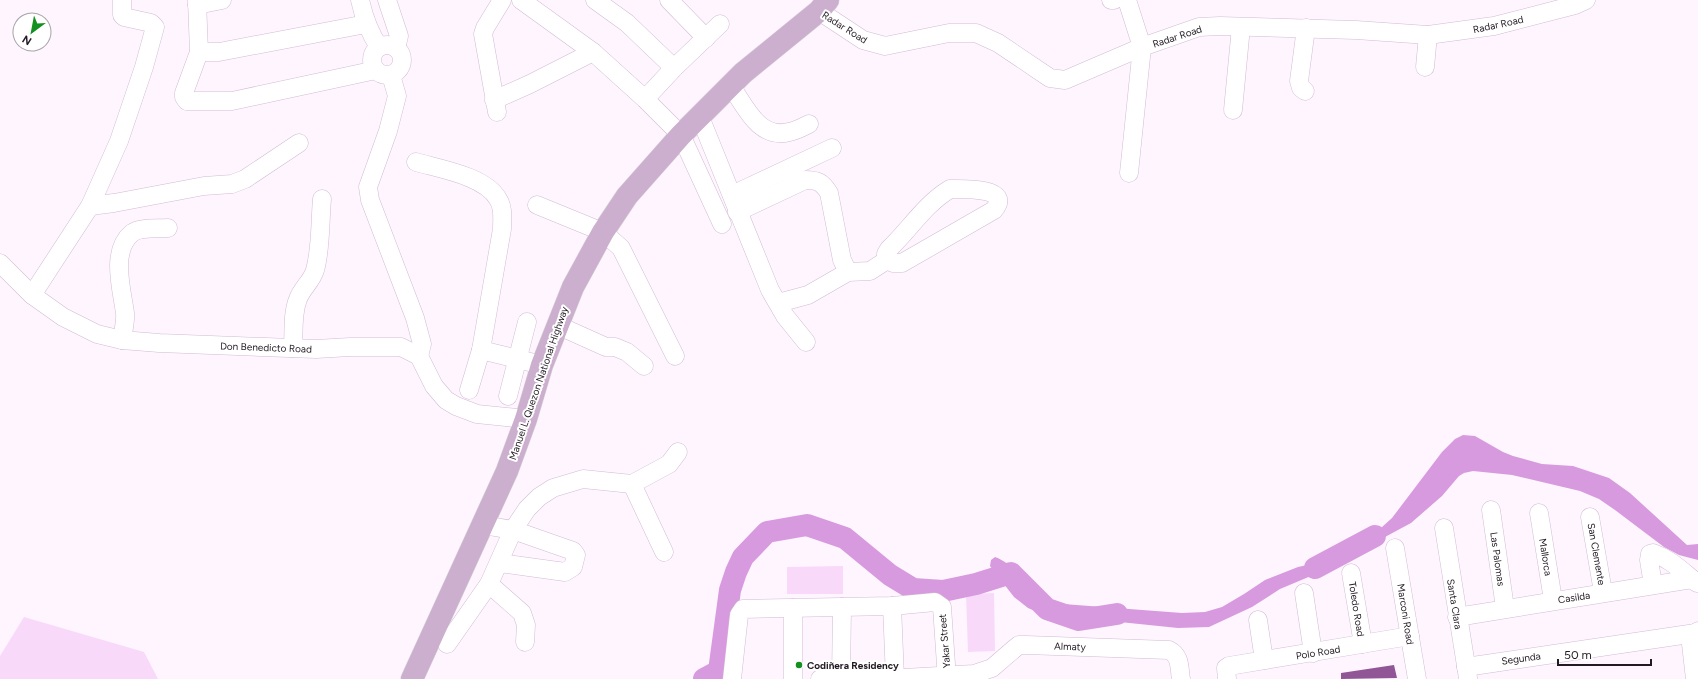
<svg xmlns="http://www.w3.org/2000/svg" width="1698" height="679" font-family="Figtree,sans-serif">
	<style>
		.green { fill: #f8d9fa }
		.water { fill: #d89ade }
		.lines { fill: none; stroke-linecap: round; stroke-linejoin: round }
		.river { stroke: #d89ade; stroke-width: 22 }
		.building { fill: #905696 }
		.minor-casing { stroke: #d1bcd3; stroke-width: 19 }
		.major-casing { stroke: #d7d6d7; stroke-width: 23 }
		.minor { stroke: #fff; stroke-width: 18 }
		.major { stroke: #ccafce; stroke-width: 22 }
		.poi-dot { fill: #13901d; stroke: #fff; stroke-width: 1.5 }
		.labels { text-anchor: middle; stroke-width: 4; stroke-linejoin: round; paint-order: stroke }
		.street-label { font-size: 10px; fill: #221a22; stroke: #fff }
		.poi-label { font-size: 10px; font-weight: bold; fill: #221a22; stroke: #fff; text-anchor: start }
	</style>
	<rect width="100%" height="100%" fill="#fef5ff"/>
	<!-- green -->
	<g class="green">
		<path d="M843,566V594H787V567Z"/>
		<path d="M994,593L995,651L968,652L966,594Z"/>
		<path d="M24,617L144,652L158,679H0V656Z"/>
	</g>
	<!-- water -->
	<path class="water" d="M1463,435L1475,436L1503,452L1513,456L1542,464L1573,466L1609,478L1630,493L1687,545L1698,544V560L1679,555L1664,547L1615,510L1599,499L1580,491L1512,475L1473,471L1464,473L1459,476L1442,496L1411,523L1318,573L1280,589L1252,607L1209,627L1178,628L1042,614L1028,608L1014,597L990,566L991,560L995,557C1018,565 1029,592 1050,603L1182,613L1205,612L1222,607L1244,594L1265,580L1298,567L1330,560L1372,536L1392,518L1442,452L1455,439Z"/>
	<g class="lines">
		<!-- river -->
		<g class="river">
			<path d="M1315,568L1375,536"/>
			<path d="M704,679L719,671L730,590L736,572L743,557L767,532L807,525L845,538L890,575L913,589L943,591L976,584L1011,573L1047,609L1079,620L1117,614"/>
		</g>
	</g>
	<!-- building -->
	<path class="building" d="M1394,665L1397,678L1341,679V673Z"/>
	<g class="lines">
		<defs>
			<g id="minor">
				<path d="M197,0L199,52L184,93V97L187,101H232L376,70"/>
				<path d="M360,0C364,18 369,32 379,47"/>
				<path d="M387,0L399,36L396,48"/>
				<path d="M521,0L593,52L645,99L681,135L722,224"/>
				<path d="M595,0L627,23L674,68"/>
				<path d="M669,0L706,38"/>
				<path d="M1111,0H1114"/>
				<path d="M1127,0L1142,47L1129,173"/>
				<path d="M197,5L222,0"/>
				<path d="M819,11L863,40L885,46L949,33H976L998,43L1050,78L1065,80L1142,47L1199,27L1220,26L1356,30L1428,35L1494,26L1575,5L1586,0"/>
				<circle cx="387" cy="60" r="15"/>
				<path d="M199,52H219L366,24"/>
				<path d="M1425,67L1428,35"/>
				<path d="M391,75L397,96L388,131L368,187L370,200L415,318L422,344L419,356"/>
				<path d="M731,86C745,106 759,140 789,132C796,131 803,127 809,124"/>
				<path d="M1305,91L1301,88L1299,81L1306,28"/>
				<path d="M645,99L674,68L720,24"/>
				<path d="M494,100L530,84L593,52"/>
				<path d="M1233,110L1241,27"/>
				<path d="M497,112L483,34L485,28L502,0"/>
				<path d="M700,117L770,290L785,316L806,342"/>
				<path d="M416,162C440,169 485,176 498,199C504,208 502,219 502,229L481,350L469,390"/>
				<path d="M950,189C963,189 1013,187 994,210L902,263H893L887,260L886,254L889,249C910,229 925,204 950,189Z"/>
				<path d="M732,195L832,148"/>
				<path d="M537,205L603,232L621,248L675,356"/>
				<path d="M90,206L114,203L204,186L232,184L245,179L299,143"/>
				<path d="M737,212L805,180C818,180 822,182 829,193L842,260L848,272"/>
				<path d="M0,263L32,295L63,317L97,334L122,340L159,343L316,349L350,347H401L419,356L434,386L446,400L456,406L477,414L526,419"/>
				<path d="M32,295L90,206L119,141L144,67L155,27L151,23L124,17L122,15V0"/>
				<path d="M778,303L808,295L848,272L870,271L887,260"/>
				<path d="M557,325L606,347H615L627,352L644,366"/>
				<path d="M122,340C123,331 126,321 125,313C122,290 110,251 132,233C140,227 158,229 168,228"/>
				<path d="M293,348C294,332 292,314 298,299C302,288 312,281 315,270C321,250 320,220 322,199"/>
				<path d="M481,350L542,365"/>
				<path d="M508,396L527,322"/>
				<path d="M632,484L669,464L678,452"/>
				<path d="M1491,510L1505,608"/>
				<path d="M1539,513L1553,600"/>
				<path d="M1590,517L1603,592"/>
				<path d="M483,525L513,530L573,551L576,555L573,567L565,572L500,563"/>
				<path d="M1444,528L1468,678"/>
				<path d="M1395,548L1417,679"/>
				<path d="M1351,573L1363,644"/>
				<path d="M489,584L522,613L526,625L525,642"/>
				<path d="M1653,585L1649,560L1650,554L1653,553C1671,559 1683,572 1697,583"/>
				<path d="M1304,593L1313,653"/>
				<path d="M892,606L895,678"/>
				<path d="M1457,617L1692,579"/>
				<path d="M1258,620L1264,660"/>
				<path d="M447,644L489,584L513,530L527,509L539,497L553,488L583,479L632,484L664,552"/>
				<path d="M1466,667L1696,633"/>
				<path d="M732,679L739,615L743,609L892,606L935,602L942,607L947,679"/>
				<path d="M793,679V608"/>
				<path d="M820,679L904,678L974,674L992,668L1014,649L1019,645H1026L1169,650C1181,656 1179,668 1181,679"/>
				<path d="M841,679L842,607"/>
				<path d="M1227,679L1226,668L1229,666L1410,636"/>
				<path d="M1695,679L1691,644L1698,631"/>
			</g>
			<path id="major" d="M412,679L507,471L526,419L542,365L573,287L603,232L627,196L681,135L743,73L819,11L828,0"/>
		</defs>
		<!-- minor casing -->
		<use href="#minor" class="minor-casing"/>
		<!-- major casing -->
		<use href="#major" class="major-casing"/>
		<!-- minor -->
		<use href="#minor" class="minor"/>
		<!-- major -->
		<use href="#major" class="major"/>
	</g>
	<!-- markers -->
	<circle class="poi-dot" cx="799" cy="665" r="4"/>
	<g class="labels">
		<!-- street labels -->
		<g class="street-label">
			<text transform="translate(1498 24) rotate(-12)" y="4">Radar Road</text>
			<text transform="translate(845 27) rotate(32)" y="4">Radar Road</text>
			<text transform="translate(1177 36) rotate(-18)" y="4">Radar Road</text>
			<text transform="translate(266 347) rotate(2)" y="4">Don Benedicto Road</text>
			<text transform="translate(538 383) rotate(-71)" y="4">Manuel L. Quezon National Highway</text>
			<text transform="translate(1597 554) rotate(80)" y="4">San Clemente</text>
			<text transform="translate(1546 557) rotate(81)" y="4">Mallorca</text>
			<text transform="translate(1498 559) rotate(82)" y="4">Las Palomas</text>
			<text transform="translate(1574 597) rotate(-9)" y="4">Casilda</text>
			<text transform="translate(1455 604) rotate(81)" y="4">Santa Clara</text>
			<text transform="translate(1357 609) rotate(81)" y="4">Toledo Road</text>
			<text transform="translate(1406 614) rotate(81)" y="4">Marconi Road</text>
			<text transform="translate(944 641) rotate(-95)" y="4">Yakar Street</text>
			<text transform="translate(1070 646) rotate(2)" y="4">Almaty</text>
			<text transform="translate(1318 652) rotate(-9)" y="4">Polo Road</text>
			<text transform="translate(1521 658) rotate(-8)" y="4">Segunda</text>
		</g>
		<!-- poi labels -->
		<g class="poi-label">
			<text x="807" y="669">Codiñera Residency</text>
		</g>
	</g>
	<!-- north arrow -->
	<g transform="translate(32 32) rotate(212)"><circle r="19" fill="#ffffff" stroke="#a7a3a7"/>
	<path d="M0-3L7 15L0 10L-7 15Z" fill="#13901d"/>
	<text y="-6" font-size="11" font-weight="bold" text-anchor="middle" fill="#221a22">N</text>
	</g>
	<!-- scale -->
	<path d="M1558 659v6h93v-6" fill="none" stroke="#221a22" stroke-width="2"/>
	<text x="1564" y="659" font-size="12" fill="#221a22" stroke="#ffffff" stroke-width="3" paint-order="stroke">50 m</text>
</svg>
